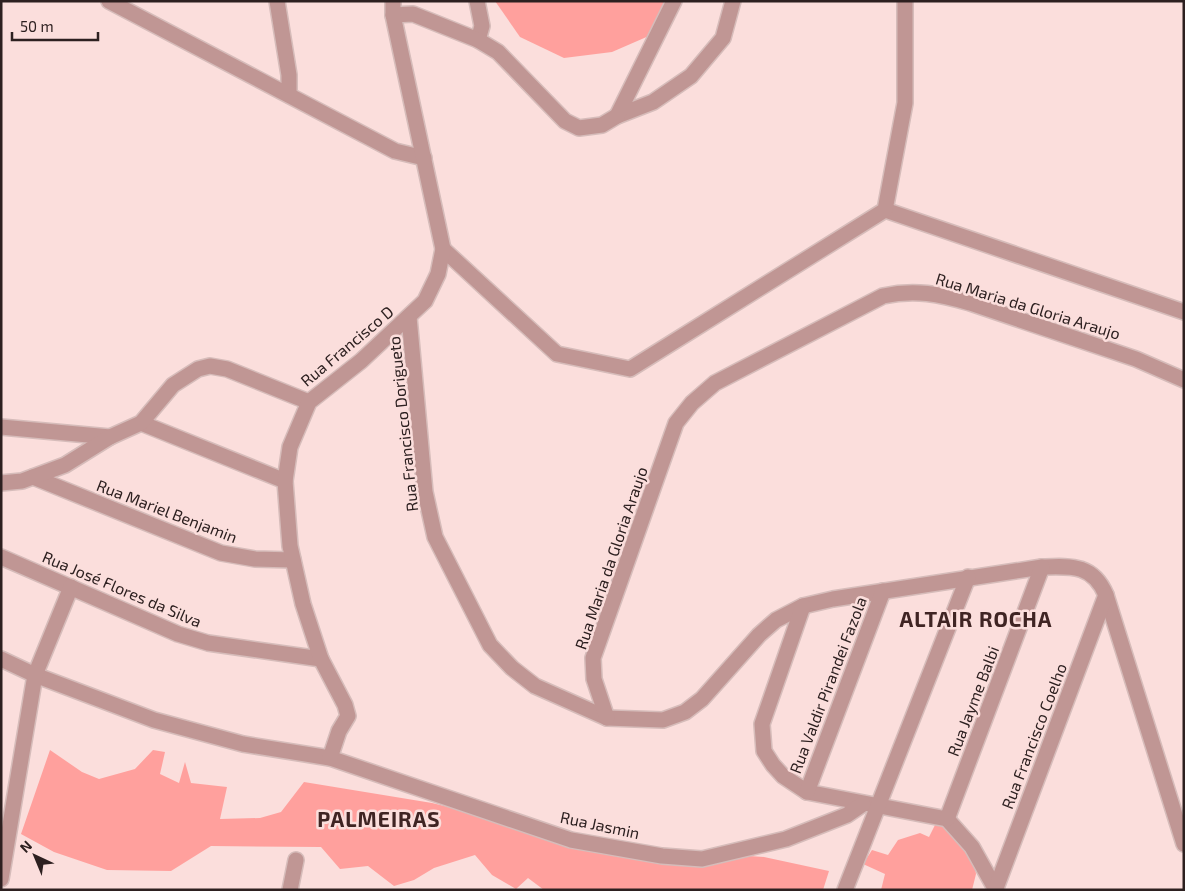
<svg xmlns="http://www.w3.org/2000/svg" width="1185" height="891" font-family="'Exo 2',sans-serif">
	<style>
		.green { fill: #ffa09d }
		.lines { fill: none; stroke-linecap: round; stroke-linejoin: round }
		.minor-casing { stroke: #d6bcba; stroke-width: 18 }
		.minor { stroke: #c09694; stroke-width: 15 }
		.labels { text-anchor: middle; stroke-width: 5; stroke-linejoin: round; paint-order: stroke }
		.street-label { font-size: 16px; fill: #2d2020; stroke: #fbdedc }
		.district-label { font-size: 21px; font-weight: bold; letter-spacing: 1px; fill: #3f2423; stroke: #fbdedc }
	</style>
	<rect width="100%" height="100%" fill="#fbdedc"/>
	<!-- green -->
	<g class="green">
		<path d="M495,1H676L658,32L612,52L564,58L520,37Z"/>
		<path d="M50,750L82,772L99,779L135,769L153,750L165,752L160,774L179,783L185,762L191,783L227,787L220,819L260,818L281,812L304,782L432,803L613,847L764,857L829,871L823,890H544L528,878L516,889L492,875L475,855L434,868L414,880L394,886L368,866L340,869L321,847L211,846L171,871L107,870L54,852L21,834Z"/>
		<path d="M939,817L972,847L976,874L972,890H881L885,874L863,864L872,850L888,855L898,840L920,833L929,837Z"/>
	</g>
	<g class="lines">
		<defs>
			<g id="minor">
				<path d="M109,1L395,151L424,158"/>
				<path d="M277,1L289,75V95"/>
				<path d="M477,1L482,26L478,40"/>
				<path d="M393,15L413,14L478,40L498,52L565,121L579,128L602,125L617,116L653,102L691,76L723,38L733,1"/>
				<path d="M617,116L674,1"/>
				<path d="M885,210L1184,312"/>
				<path d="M443,249L557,354L630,369L885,210L905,103V1"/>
				<path d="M409,317L425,492L435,537L490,645L512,668L535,686L607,718L663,720L685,712L702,699L759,635L776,620L803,606L833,599L1042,567C1071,566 1093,564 1106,595L1184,844"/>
				<path d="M141,423L285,481"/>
				<path d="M1,427L110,437"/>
				<path d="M33,477L221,553L255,559L293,560"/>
				<path d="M1,483L22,481L65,465L110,437L141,423L173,385L198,369L210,366L227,369L309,402"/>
				<path d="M1,557L178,634L208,643L321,659"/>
				<path d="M803,606L762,724L764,751L773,765L783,776L807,792L947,819L972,847L996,890"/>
				<path d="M1,659L35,675L154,720L243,744L330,758L571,840L662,856L702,859L786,839L847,815L863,804"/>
				<path d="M607,718L594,679L593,658L676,423L692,403L715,383L883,296C915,289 940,294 970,303L1136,359L1184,380"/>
				<path d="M330,758L339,731L348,716L345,705L321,659L303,604L290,546L285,481L290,447L309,402L361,361L425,301L438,274L443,249L393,15V1"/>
				<path d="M807,792L883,591"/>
				<path d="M947,819L1042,567"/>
				<path d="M1,879L35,675L71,587"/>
				<path d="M996,888L1106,595"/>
				<path d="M290,890L296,860"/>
				<path d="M845,890L968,577"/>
			</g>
		</defs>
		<!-- minor casing -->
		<use href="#minor" class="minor-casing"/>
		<!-- minor -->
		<use href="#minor" class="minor"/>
	</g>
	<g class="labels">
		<!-- street labels -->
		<g class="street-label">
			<text transform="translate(1028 306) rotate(17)" y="6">Rua Maria da Gloria Araujo</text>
			<text transform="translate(347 346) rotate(-40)" y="6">Rua Francisco D</text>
			<text transform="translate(403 424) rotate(-96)" y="6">Rua Francisco Dorigueto</text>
			<text transform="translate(167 511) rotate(21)" y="6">Rua Mariel Benjamin</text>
			<text transform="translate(611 558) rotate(-71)" y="6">Rua Maria da Gloria Araujo</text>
			<text transform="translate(122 589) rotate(23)" y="6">Rua José Flores da Silva</text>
			<text transform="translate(828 685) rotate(-69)" y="6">Rua Valdir Pirandei Fazola</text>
			<text transform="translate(973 701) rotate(-69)" y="6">Rua Jayme Balbi</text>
			<text transform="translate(1034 736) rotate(-69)" y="6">Rua Francisco Coelho</text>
			<text transform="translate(600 825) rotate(12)" y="6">Rua Jasmin</text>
		</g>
		<!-- district labels -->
		<g class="district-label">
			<text x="976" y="627">ALTAIR ROCHA</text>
			<text x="379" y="827">PALMEIRAS</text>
		</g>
	</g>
	<!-- border -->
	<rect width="1185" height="891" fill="none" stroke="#2d2020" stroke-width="5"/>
	<!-- north arrow -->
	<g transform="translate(35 856) rotate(316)" stroke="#fbdedc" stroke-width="4" paint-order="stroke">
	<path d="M0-4L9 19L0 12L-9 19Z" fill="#2d2020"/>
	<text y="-8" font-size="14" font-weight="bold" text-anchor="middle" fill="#2d2020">N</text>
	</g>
	<!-- scale -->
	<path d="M12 32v8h86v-8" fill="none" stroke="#2d2020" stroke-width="2.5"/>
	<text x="20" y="32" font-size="15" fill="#2d2020" stroke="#fbdedc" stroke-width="4" paint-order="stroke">50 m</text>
</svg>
